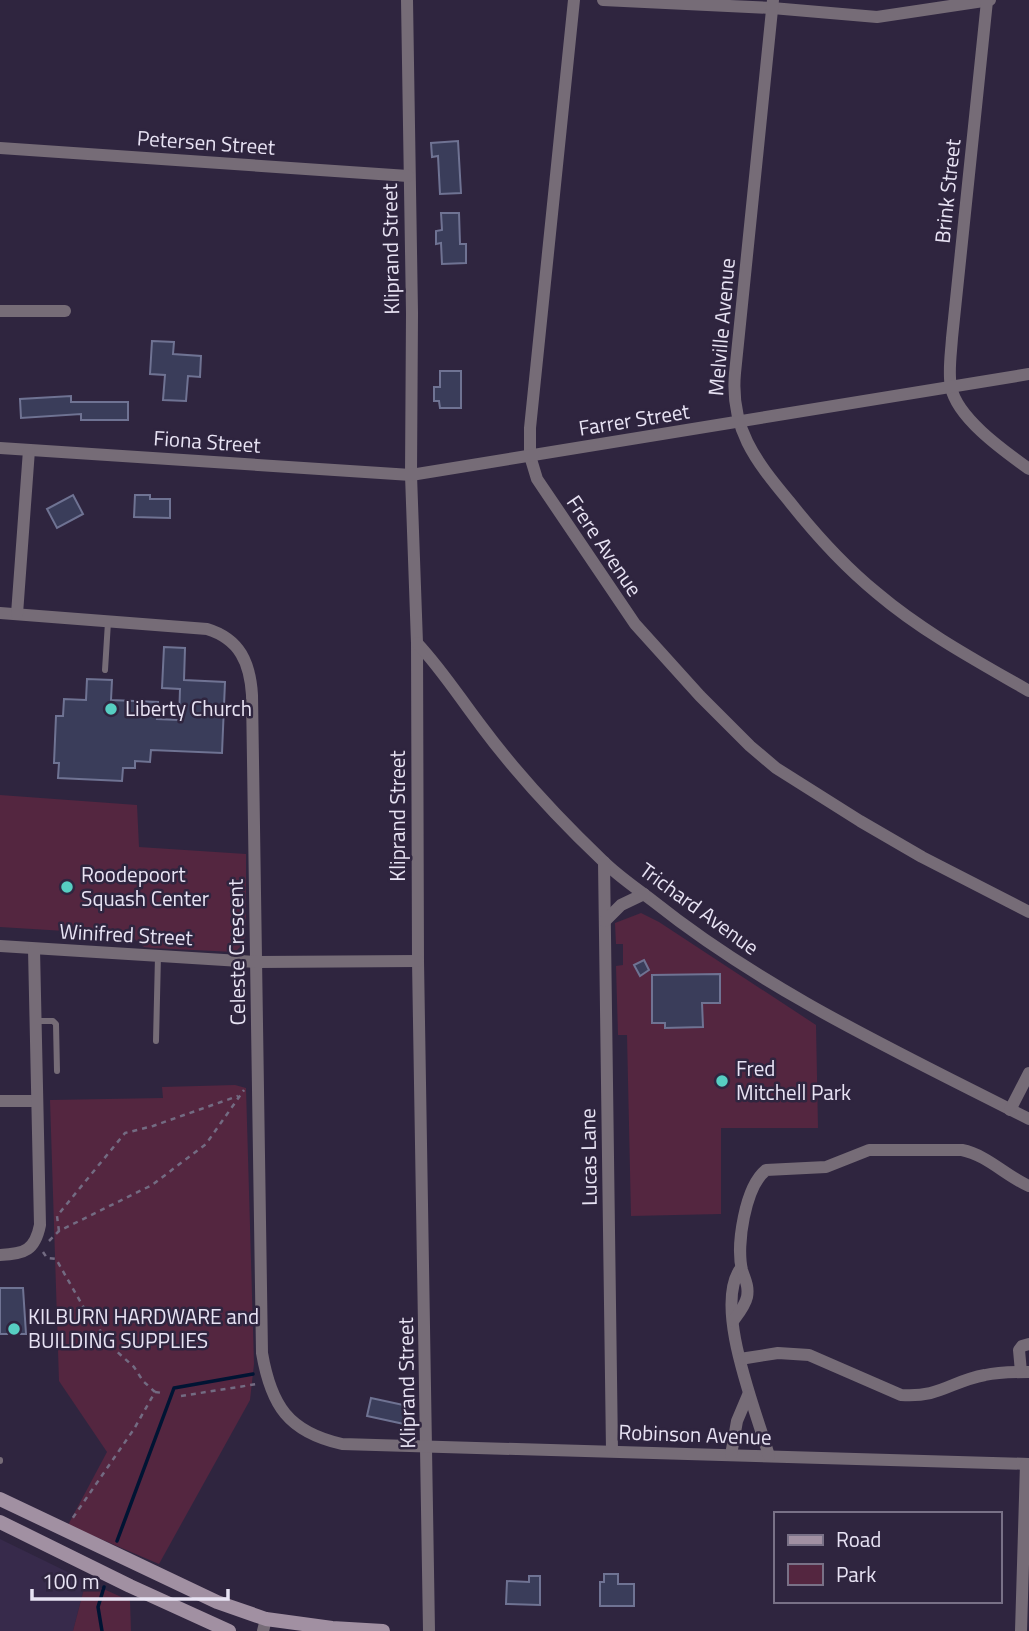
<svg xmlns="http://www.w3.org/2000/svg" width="1029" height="1631" font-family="'Titillium Web',sans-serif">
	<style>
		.built { fill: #372a4b }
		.green { fill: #542640 }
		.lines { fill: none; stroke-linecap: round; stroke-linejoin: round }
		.stream { stroke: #001433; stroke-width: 3.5 }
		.building { fill: #3a3d5a; stroke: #6f7393; stroke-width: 2 }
		.path { stroke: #736b82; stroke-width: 2.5; stroke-dasharray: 5 5; stroke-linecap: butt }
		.lane { stroke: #766c77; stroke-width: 6 }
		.street { stroke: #766c77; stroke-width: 12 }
		.secondary { stroke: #a190a2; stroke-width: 14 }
		.poi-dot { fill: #57cec2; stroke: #2f253f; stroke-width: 2.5 }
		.labels { text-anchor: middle; stroke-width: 5; stroke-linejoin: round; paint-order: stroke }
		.street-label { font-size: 21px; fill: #e8e3f4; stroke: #2f253f }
		.poi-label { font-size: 21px; fill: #e8e3f4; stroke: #2f253f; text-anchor: start }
	</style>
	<rect width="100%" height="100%" fill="#2f253f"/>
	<!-- built -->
	<path class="built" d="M0,1539L86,1581L73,1631H0Z"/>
	<!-- green -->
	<g class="green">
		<path d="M0,795L137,805L139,847L246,854V934L242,945L235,952L152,948L144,947L130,935L0,927Z"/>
		<path d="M641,913L659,922L816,1025L818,1128H721V1214L631,1216L627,1035H618L616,966L623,965V944H616L615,923Z"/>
		<path d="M235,1085L246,1088L254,1364L250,1400L159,1564L68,1525L107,1452L59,1381L50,1100L163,1098L162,1087Z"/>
		<path d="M86,1581L130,1601L131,1631H73Z"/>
	</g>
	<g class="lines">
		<!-- stream -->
		<g class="stream">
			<path d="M117,1541L174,1388L253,1374"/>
			<path d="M102,1631L98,1607L104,1587"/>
		</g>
	</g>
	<!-- building -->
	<g class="building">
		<path d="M458,141L461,193L440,194L438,156L432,157L431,143Z"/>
		<path d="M441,213H459L460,244H466V263L442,264L441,243L436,244V231L442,230Z"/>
		<path d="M152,341L174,342L173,354L201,356L200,377L188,376L186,401L163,400L165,375L150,374Z"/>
		<path d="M440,371H461V408H440L439,401H434V387H440Z"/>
		<path d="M71,396V402H128V420H81V414L21,418L20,399Z"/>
		<path d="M73,495L83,514L57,528L47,509Z"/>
		<path d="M135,495H150V499H170V518L134,517Z"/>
		<path d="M164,647L185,648L184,680L225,682L222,753L151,750L150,762L135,761V768H123L122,781L58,778L59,763H54L56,716H63L64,699L86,700L87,679L112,680L111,700L158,702L157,719L179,720L180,689L162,688Z"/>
		<path d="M644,960L649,970L640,976L634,965Z"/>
		<path d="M720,974V1003H702L703,1027L665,1028V1023H652V975Z"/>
		<path d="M0,1288H23L26,1334H0Z"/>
		<path d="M371,1398L408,1406L404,1424L367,1416Z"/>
		<path d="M604,1574H618V1584H634V1606H600V1582H604Z"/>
		<path d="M529,1576H540V1605L506,1604L507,1581L529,1582Z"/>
	</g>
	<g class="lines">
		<!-- path -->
		<g class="path">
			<path d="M59,1231L57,1216L125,1133L153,1126L238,1096"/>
			<path d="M49,1241L59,1231L152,1185L206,1144L244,1090"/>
			<path d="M43,1252L47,1258L56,1259L88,1315L98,1324L103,1339L134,1367L143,1381L155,1392L134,1429L72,1519"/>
			<path d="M155,1392L163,1393"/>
			<path d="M181,1396L257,1384"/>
		</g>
		<!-- lane -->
		<g class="lane">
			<path d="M105,670L108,622"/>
			<path d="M35,1021H53L56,1024L57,1071"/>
			<path d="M156,1041L158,956"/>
			<path d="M0,1461V1460"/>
		</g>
		<!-- street -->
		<g class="street">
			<path d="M407,0L412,313L411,475L417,643L418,961L429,1631"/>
			<path d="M574,0L530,428V456L537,479L635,624L700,696L750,746L776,768L860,821L922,857L1029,912"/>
			<path d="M603,0L772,8L877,17L990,0"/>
			<path d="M773,0L735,373C730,428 755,460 789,501C815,534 844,566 877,593C923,632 977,661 1029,691"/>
			<path d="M987,1L952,338C951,354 948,372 951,387C957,418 1004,451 1029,469"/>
			<path d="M0,148L408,176"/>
			<path d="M0,311H65"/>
			<path d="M0,448L411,475L1029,374"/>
			<path d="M0,613L207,629C240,639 250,663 252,695L262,1353C271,1405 288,1432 342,1444L1029,1464"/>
			<path d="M17,614L29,450"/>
			<path d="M417,643C443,671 459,697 482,727C517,774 560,820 603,861C618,876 636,888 653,901C767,992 900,1053 1029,1119"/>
			<path d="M604,862L612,1451"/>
			<path d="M605,921L621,905L644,894"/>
			<path d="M0,946L257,962L418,961"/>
			<path d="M0,1101H37"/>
			<path d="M1010,1110L1029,1073"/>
			<path d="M0,1255C25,1254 35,1250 40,1225L34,949"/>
			<path d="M741,1268C712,1305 757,1413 769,1456"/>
			<path d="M733,1321C739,1313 745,1306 747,1297C749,1286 745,1280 742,1270C736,1245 745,1187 766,1170L826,1167L869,1150H962C987,1155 1006,1176 1029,1186"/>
			<path d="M740,1359L778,1353L809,1355L901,1395C940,1398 951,1381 985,1375C999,1372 1015,1372 1029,1372"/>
			<path d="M1021,1372L1019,1350L1022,1346L1029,1344"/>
			<path d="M731,1455L737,1421L748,1395"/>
			<path d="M263,1631L266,1619"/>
			<path d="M1021,1631L1026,1464"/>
		</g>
		<!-- secondary -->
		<g class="secondary">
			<path d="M0,1499L217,1602L266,1619L332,1628L383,1631"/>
			<path d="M0,1522L130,1586L229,1631"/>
		</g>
	</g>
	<!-- markers -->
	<g class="poi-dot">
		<circle cx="111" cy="709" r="7"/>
		<circle cx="67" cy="887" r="7"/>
		<circle cx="722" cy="1081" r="7"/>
		<circle cx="14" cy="1329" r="7"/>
	</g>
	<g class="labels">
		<!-- street labels -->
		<g class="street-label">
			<text transform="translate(206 143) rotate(4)" y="7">Petersen Street</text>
			<text transform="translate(948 191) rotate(-84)" y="7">Brink Street</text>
			<text transform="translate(391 249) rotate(-91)" y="7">Kliprand Street</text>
			<text transform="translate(722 327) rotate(-85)" y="7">Melville Avenue</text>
			<text transform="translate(634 420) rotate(-9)" y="7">Farrer Street</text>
			<text transform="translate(207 442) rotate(4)" y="7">Fiona Street</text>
			<text transform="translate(604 546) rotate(56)" y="7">Frere Avenue</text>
			<text transform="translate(398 816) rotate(-90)" y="7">Kliprand Street</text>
			<text transform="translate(699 909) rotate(36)" y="7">Trichard Avenue</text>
			<text transform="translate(126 935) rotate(3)" y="7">Winifred Street</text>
			<text transform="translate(237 952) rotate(-91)" y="7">Celeste Crescent</text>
			<text transform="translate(589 1157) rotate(-91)" y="7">Lucas Lane</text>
			<text transform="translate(407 1383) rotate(-91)" y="7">Kliprand Street</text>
			<text transform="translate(695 1435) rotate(2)" y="7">Robinson Avenue</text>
		</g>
		<!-- poi labels -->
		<g class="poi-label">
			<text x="125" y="716">Liberty Church</text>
			<text x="81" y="882">Roodepoort<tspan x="81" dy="24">Squash Center</tspan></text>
			<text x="736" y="1076">Fred<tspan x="736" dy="24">Mitchell Park</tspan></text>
			<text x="28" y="1324">KILBURN HARDWARE and<tspan x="28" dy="24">BUILDING SUPPLIES</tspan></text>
		</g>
	</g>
	<!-- legend -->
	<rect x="774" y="1512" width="228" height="91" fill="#2f253f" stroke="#797187" stroke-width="2"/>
	<rect x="788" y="1535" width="35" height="10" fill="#a190a2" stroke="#797187" stroke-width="2"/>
	<text x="836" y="1547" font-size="21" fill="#e8e3f4">Road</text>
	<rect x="788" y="1564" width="35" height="21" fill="#542640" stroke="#797187" stroke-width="2"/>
	<text x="836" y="1582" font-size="21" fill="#e8e3f4">Park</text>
	<!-- scale -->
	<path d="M32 1589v10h196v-10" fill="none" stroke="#e8e3f4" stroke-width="3.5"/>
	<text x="42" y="1589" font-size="21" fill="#e8e3f4" stroke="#2f253f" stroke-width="5" paint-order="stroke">100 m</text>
</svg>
